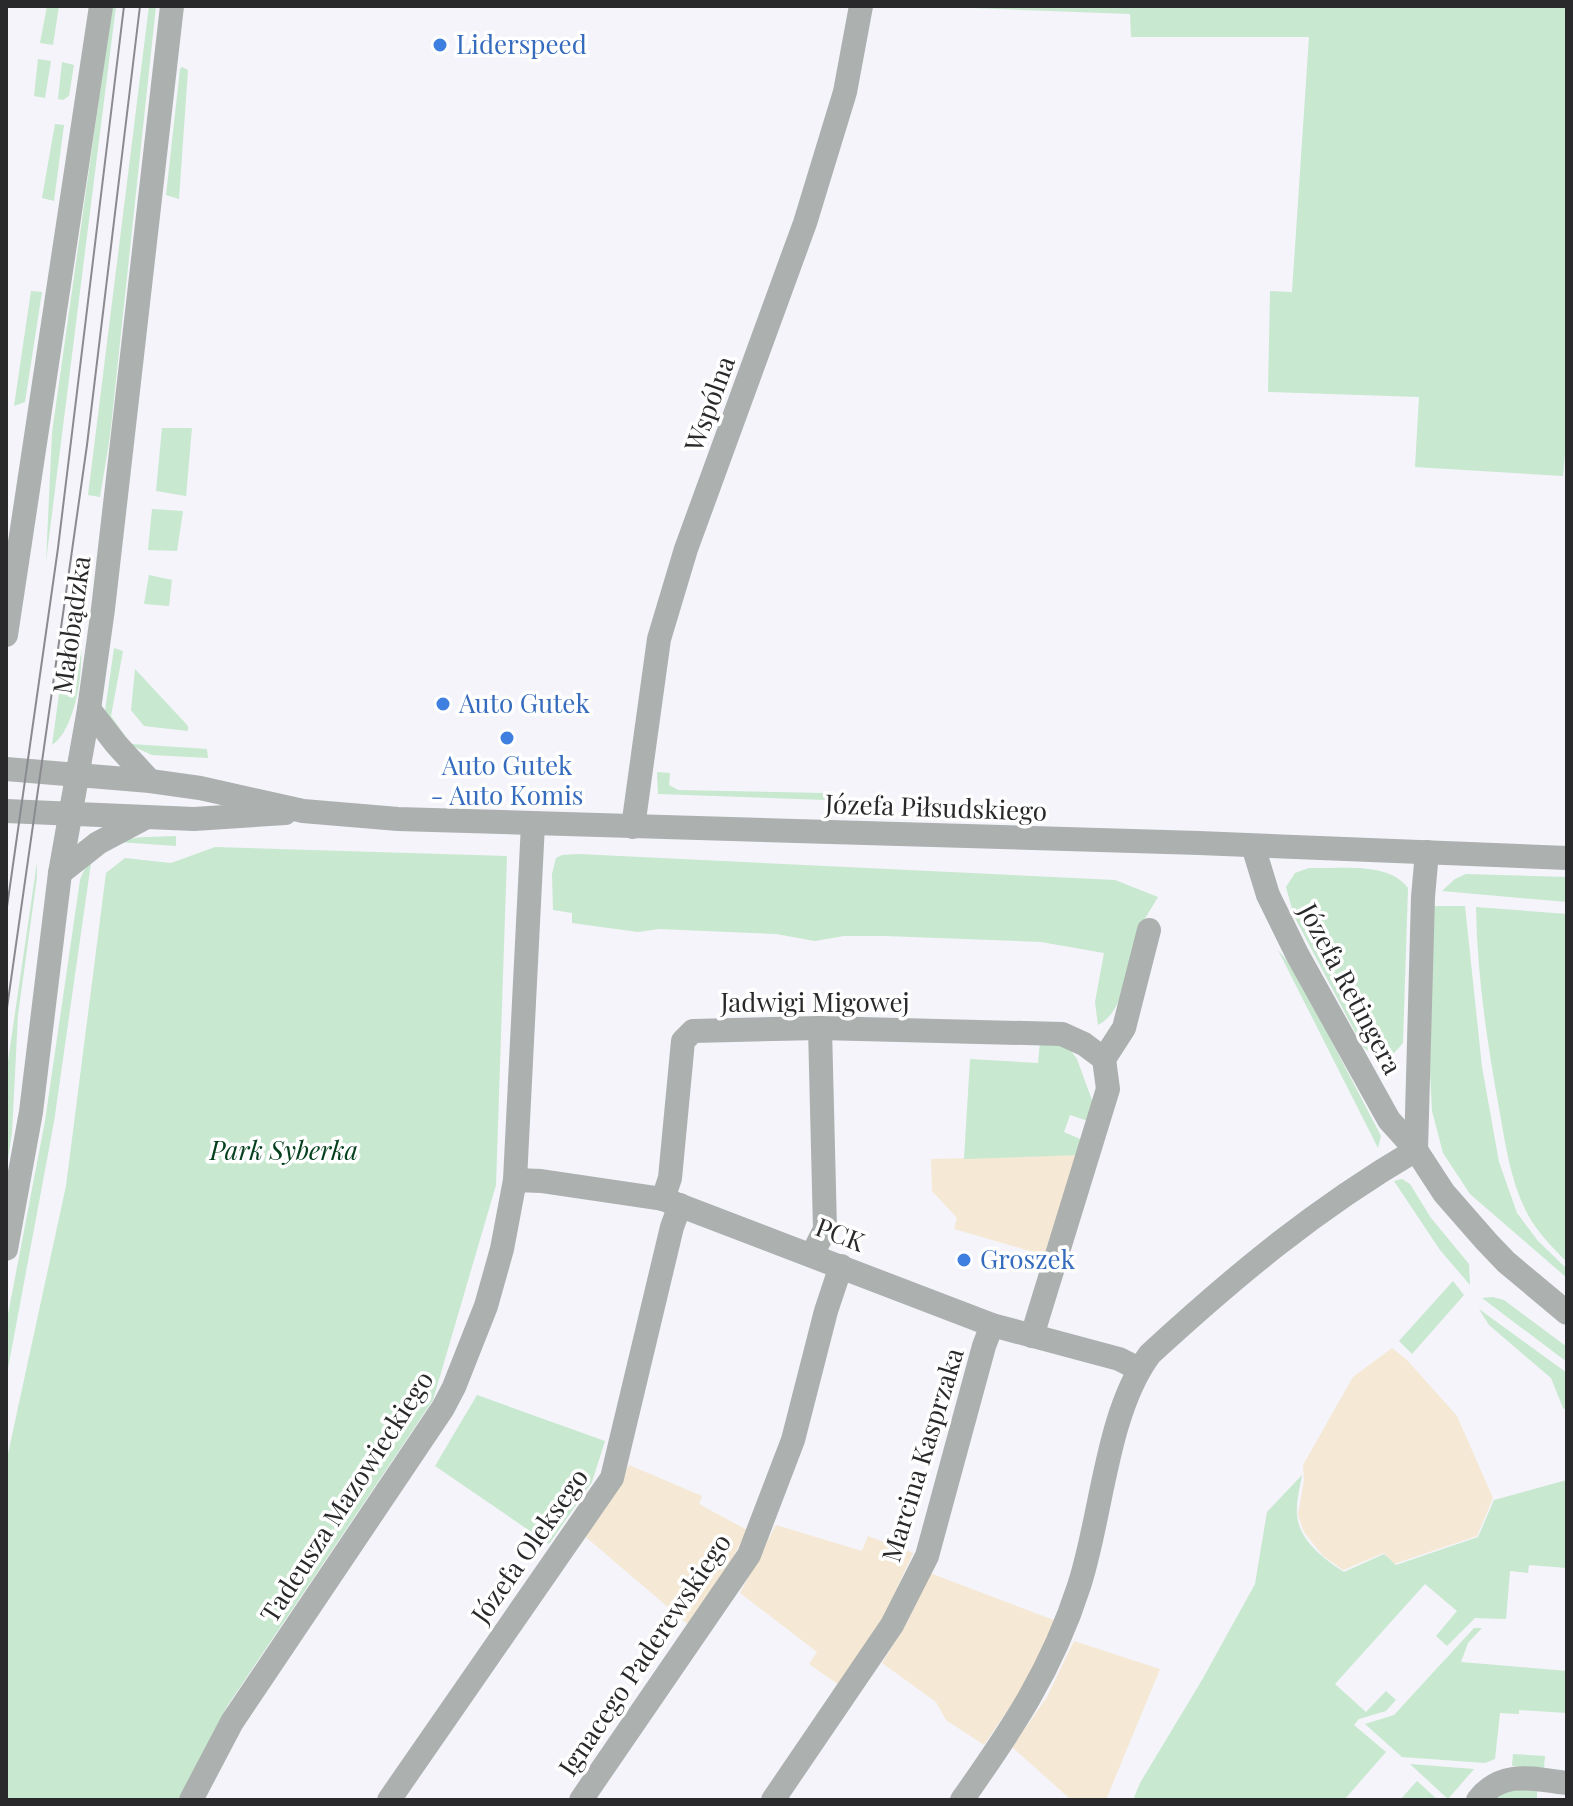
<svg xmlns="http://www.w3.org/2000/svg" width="1573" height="1806" font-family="'Playfair Display',serif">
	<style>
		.industrial { fill: #f5e9d5 }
		.green { fill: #c8e8cf }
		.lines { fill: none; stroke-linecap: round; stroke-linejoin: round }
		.minor { stroke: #acb0af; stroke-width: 24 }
		.tertiary { stroke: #acb0af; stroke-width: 24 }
		.tram { stroke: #8b8b8f; stroke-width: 2 }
		.shop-dot { fill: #3f7fe0; stroke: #fff; stroke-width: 3 }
		.labels { text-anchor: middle; stroke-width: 7; stroke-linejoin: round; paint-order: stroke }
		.shop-label { font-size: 26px; fill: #366cbe; stroke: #fff; text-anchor: start }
		.street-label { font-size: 26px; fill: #29292b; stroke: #fff }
		.park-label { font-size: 26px; font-style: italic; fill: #04401e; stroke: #fff }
	</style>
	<rect width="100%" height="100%" fill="#f4f4fa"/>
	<!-- industrial -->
	<g class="industrial">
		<path d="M1081,1155L1044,1255L954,1229L957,1218L932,1191L931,1159Z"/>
		<path d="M1392,1348L1407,1360L1457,1416L1493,1498L1477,1536L1394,1564L1384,1553L1343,1570L1323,1556L1304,1532L1298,1515L1304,1480L1303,1465L1353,1377Z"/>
		<path d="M629,1465L702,1496L699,1504L747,1530L725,1574L689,1625L581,1533L610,1500Z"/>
		<path d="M776,1525L862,1551L868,1536L913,1553L882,1621L839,1685L809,1664L817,1652L740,1593Z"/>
		<path d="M930,1573L1059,1622L1020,1692L984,1745L946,1720L936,1702L882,1663L908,1621Z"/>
		<path d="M1074,1641L1160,1669L1106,1800L1069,1798L1012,1747L1047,1697Z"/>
	</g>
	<!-- green -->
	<g class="green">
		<path d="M47,6H59L53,45L40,43Z"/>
		<path d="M112,6H116L46,561L52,433Z"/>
		<path d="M149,6H156L110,436L100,497L88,495Z"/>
		<path d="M918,6H1567V431L1563,476L1415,467L1419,397L1268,392L1270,291L1292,292L1309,37H1131L1130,14Z"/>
		<path d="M38,59L51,61L45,98L34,96Z"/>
		<path d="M62,62L74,65L69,96L63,100L58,99Z"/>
		<path d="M182,67L188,70L179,199L166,195L180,69Z"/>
		<path d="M55,124L64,125L54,201L42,198Z"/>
		<path d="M31,291L42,292L25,402L14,406Z"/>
		<path d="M162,428H192L186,496L156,491Z"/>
		<path d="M152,509L183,511L177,551L148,550Z"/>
		<path d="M149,575L172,580L169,606L144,604Z"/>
		<path d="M114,648L123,651L111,716L131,744L207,749L208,758L152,755L126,743L105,711Z"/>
		<path d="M81,649C83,673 75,730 52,745L59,694L75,696Z"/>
		<path d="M135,669L188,726V731L144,726L131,710Z"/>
		<path d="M657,772L670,773L669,785L678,790L825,793L826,800L658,794Z"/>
		<path d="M176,836V846L118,842L91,863L54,1122L6,1379V1325L45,1121L80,880C99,833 132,838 176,836Z"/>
		<path d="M215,847L507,856L496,1185L433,1400L228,1705L178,1800H6V1463L66,1186L106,873L125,858L171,863Z"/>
		<path d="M579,854L1115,880L1158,897C1150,911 1139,926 1134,942C1125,970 1126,1010 1098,1025L1095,1002L1104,953L1041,942L885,936H844L815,941L776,934L659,929L638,932L572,923V913L553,910L552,874L556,858L562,855Z"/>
		<path d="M37,862V877L18,1015L12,1133L6,1172V1075Z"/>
		<path d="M1309,868C1339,869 1389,861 1408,888L1403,1043L1394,1053L1375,1056L1363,1047L1294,916L1286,887L1295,873Z"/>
		<path d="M1466,874L1567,877V902L1442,891L1455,879Z"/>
		<path d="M1433,906H1465L1482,1067L1499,1162L1517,1213L1538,1241L1567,1269V1278L1470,1194L1443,1153L1432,1111L1430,1072Z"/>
		<path d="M1476,907L1567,914V1262C1551,1246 1535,1230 1525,1209C1510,1178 1505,1142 1499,1108C1487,1042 1477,974 1476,907Z"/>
		<path d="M1278,950L1295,971L1381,1136L1378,1148Z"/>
		<path d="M1045,1039L1069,1048L1077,1059L1093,1103L1091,1119L1085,1120L1070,1115L1064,1132L1085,1141L1081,1155L964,1159L970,1059L1038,1063L1040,1042Z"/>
		<path d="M1402,1179L1410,1184L1431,1218L1469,1264L1470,1285L1440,1250L1394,1181Z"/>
		<path d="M1453,1281L1464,1295L1412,1354L1399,1341Z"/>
		<path d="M1493,1297L1504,1300L1567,1347V1362L1482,1298Z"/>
		<path d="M1479,1309L1567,1373V1411L1563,1408L1551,1378L1489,1325Z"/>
		<path d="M477,1395L605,1441L592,1482L549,1544L435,1466Z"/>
		<path d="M1302,1475C1300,1487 1296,1501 1297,1514C1298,1540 1324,1559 1344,1572L1384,1554L1396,1565L1478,1537L1494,1500L1567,1480V1568L1529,1565L1528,1573L1510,1571L1506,1619L1475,1618L1447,1646L1436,1636L1457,1611L1425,1584L1335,1684L1366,1712L1386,1691L1396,1700L1386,1711L1359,1719L1354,1725L1386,1752L1344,1800H1133L1140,1783L1202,1680L1255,1584L1267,1512Z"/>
		<path d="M1474,1628H1482L1468,1643L1461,1662L1567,1671V1713L1519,1710V1714L1500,1713L1495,1759L1485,1763L1402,1757L1365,1724L1394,1715Z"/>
		<path d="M1513,1754L1545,1756L1544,1768L1512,1766Z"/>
		<path d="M1410,1764L1474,1769L1448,1799Z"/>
		<path d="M1417,1781L1438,1800H1400Z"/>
		<path d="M1537,1788V1800H1487L1499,1791Z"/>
	</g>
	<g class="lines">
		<!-- minor -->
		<g class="minor">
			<path d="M633,827L659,639L686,549L805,223L845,92L861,6"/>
			<path d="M1253,846L1268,895L1297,954L1389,1120L1416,1150L1444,1193L1486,1241L1506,1262L1567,1313"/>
			<path d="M1104,1059L1124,1028L1149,930"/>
			<path d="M1416,1150L1423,897L1427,852"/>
			<path d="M515,1180L541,1181L663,1199L992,1325L1119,1359L1139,1369"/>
			<path d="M663,1199L670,1178L683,1041L693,1031L820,1028L1062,1034L1084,1044L1104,1059L1108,1089L1032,1336"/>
			<path d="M812,1255L825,1229L820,1028"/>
			<path d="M191,1800L232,1722L443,1408L454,1387L486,1306L502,1249L515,1180L533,824"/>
			<path d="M389,1800L612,1478L672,1227L680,1205"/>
			<path d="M581,1800L749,1555L793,1440L826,1311L841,1266"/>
			<path d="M773,1800L892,1625L927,1556L984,1346L992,1325"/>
			<path d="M962,1800C1012,1729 1052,1670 1079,1586C1102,1516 1106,1413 1150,1354C1235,1276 1315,1209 1416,1150"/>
			<path d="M1478,1800C1502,1769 1533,1779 1567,1783"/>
		</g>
		<!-- tertiary -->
		<g class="tertiary">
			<path d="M6,635L101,6"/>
			<path d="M89,709L116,744L150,781"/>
			<path d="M6,769L150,781L200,788L303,811L398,819L1199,843L1567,858"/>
			<path d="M6,811L194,819L285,813"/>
			<path d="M60,873L98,843L145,818"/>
			<path d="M6,1249L31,1112L60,873L89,709L103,609L172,6"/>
		</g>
		<!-- tram -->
		<g class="tram">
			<path d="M6,914L58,548L124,6"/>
			<path d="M6,1015L87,445L140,6"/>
		</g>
	</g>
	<!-- markers -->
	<g class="shop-dot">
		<circle cx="440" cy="45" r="8"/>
		<circle cx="443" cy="704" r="8"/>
		<circle cx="507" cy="738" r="8"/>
		<circle cx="964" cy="1260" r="8"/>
	</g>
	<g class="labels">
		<!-- shop labels -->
		<g class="shop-label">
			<text x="456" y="54">Liderspeed</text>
			<text x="459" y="713">Auto Gutek</text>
			<text x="507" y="775" text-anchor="middle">Auto Gutek<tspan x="507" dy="30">- Auto Komis</tspan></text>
			<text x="980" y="1269">Groszek</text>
		</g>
		<!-- street labels -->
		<g class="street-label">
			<text transform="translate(710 404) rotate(-70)" y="9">Wspólna</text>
			<text transform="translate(72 625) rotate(-82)" y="9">Małobądzka</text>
			<text transform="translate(936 808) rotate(2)" y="9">Józefa Piłsudskiego</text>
			<text transform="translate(1350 989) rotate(62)" y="9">Józefa Retingera</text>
			<text x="815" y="1012">Jadwigi Migowej</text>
			<text transform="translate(840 1235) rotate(21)" y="9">PCK</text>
			<text transform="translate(923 1455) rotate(-73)" y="9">Marcina Kasprzaka</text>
			<text transform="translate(347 1497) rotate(-57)" y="9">Tadeusza Mazowieckiego</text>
			<text transform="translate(530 1546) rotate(-55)" y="9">Józefa Oleksego</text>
			<text transform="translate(645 1655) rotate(-56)" y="9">Ignacego Paderewskiego</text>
		</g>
		<!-- park labels -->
		<g class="park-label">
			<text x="284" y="1160">Park Syberka</text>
		</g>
	</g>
	<!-- border -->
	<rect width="1573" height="1806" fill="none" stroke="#29292b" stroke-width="16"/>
</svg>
